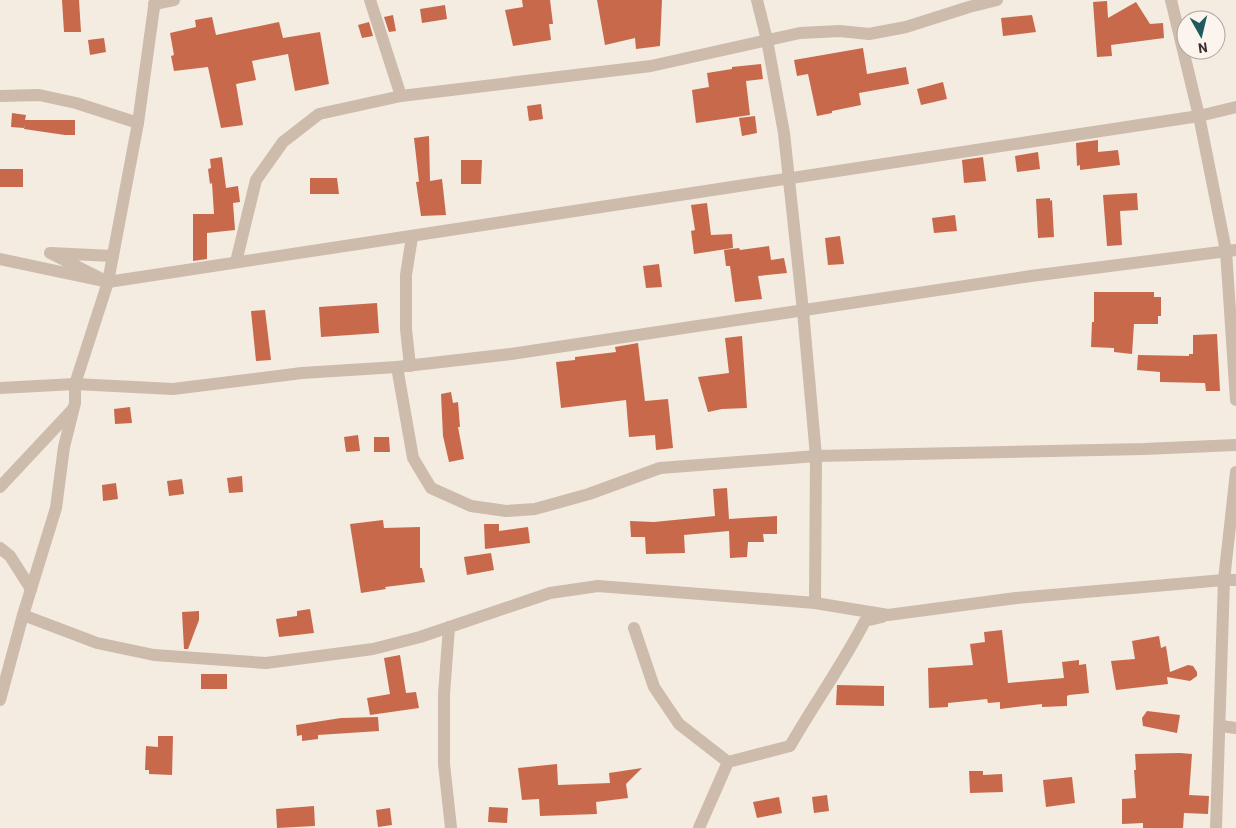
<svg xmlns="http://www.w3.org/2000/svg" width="1236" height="828" font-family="Barlow,sans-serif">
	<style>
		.building { fill: #c8694b }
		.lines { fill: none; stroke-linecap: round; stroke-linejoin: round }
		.minor { stroke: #cdbbac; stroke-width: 12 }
	</style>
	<rect width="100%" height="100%" fill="#f4ebe1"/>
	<!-- building -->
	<g class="building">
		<path d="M62,0H79L81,32H64Z"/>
		<path d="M522,0H550L553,24H549L551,40L513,46L505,10L523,7Z"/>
		<path d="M597,0H662L660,46L636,49L635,38L605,45Z"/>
		<path d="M1107,1L1108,18L1136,2L1150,24L1163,23L1164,38L1111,45L1112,56L1097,57L1093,2Z"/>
		<path d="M445,5L447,19L422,23L420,9Z"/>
		<path d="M393,15L396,31L389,32L384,17Z"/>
		<path d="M1032,15L1036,32L1003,36L1001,18Z"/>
		<path d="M212,17L216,35L279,22L283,38L320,32L329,84L295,91L288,54L252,61L256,80L236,84L243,125L221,128L208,67L174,71L171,56L174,55L170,33L196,27L195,20Z"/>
		<path d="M369,22L373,36L362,38L358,25Z"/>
		<path d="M104,38L106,52L90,55L88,40Z"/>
		<path d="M863,48L867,74L906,67L909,84L859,93L861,105L832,111V113L817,116L808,74L797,76L794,60Z"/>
		<path d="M761,64L763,79L746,81L750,115L696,123L692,90L709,87L707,73L732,69V67Z"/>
		<path d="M943,82L947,99L921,105L917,89Z"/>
		<path d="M541,104L543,119L529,121L527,106Z"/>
		<path d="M12,113L26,115L25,120H75V135H65L24,129L25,124L24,128L11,127Z"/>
		<path d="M755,116L757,133L742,136L739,118Z"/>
		<path d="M429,136L430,181L442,179L446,215L421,216L416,182L427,181L419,182L414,138Z"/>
		<path d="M1098,140V152L1118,150L1120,165L1080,170V165L1077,166L1076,143Z"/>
		<path d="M1038,152L1040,169L1017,172L1015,156Z"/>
		<path d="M222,157L226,188L238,186L240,202L233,203L235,230L207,233V259L193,261V214H214L212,183L210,184L208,169L211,168L210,159Z"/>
		<path d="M983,157L986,181L964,183L962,160Z"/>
		<path d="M461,160H482L481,184H461Z"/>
		<rect x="0" y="169" width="23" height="18"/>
		<path d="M310,178H337L339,194H310Z"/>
		<path d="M1137,193L1138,210L1120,211L1122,245L1107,246L1103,195Z"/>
		<path d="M1050,198V201L1052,200L1054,237L1038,238L1036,199Z"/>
		<path d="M707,203L711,235L732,234L733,248L694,254L691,231L695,230L691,205Z"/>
		<path d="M955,215L957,231L934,233L932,218Z"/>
		<path d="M840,236L844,264L828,265L825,238Z"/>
		<path d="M769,246L771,260L784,258L787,273L758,276L762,299L735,302L730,266H726L724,250L739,248L740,250Z"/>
		<path d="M659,264L662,287L646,288L643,266Z"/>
		<path d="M1094,292H1154V297H1161V316H1158V324H1134L1132,354L1114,352V348L1091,347L1092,322H1094Z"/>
		<path d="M377,303L379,333L321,337L319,307Z"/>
		<path d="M265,310L271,360L256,361L251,311Z"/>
		<path d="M1217,334L1220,391H1206L1205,383L1160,382V372L1137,370L1138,355L1189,356V354H1193V335Z"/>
		<path d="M742,336L747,408L722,409L708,412L698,377L729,373L725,338Z"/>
		<path d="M638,343L645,401L668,399L673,448L656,450L655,435L629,437L626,400L561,408L556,362L575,360V357L616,352L615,347Z"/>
		<path d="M451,392L453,403L458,402L460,427H458L464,459L449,462L443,436L441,394Z"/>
		<path d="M130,407L132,423L115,424L114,409Z"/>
		<path d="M358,435L360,451L346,452L344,437Z"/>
		<path d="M374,437H389L390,452H374Z"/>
		<path d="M242,476L243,492L229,493L227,478Z"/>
		<path d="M182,479L184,494L169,496L167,481Z"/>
		<path d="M116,483L118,499L103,501L102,485Z"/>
		<path d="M727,488L729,519L777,516V534H763L764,542H748L747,557L730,558L729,531L684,535L685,553L646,554L645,537H631L630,521L654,522L715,516L713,489Z"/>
		<path d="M383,520L384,528L420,527V568H422L425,582L385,587L386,589L361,593L350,524Z"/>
		<path d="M484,524H499V531L528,527L530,543L485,549Z"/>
		<path d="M491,553L494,570L467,575L464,557Z"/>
		<path d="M310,609L314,633L279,637L276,619L297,616V611Z"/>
		<path d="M199,611V620L188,649H184L182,612Z"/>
		<path d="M1002,630L1008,683L1064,678L1062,662L1079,660V665L1086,664L1089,693L1069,695L1067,696V706L1042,707V704L1000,709V702L988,703L987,699L948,703V707L929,708L928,668L973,665L970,644L985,642L984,632Z"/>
		<path d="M1159,636L1161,648L1166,646L1170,672L1188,665L1193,666L1197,672V676L1190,681L1167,677L1168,684L1116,690L1111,661L1135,659L1132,641Z"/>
		<path d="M400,655L406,693L416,692L419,708L370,715L367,698L390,694L384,658Z"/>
		<rect x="201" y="674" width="26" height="15"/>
		<path d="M837,685L884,686V706L836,705Z"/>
		<path d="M1147,711L1180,715L1177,733L1143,726L1142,718Z"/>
		<path d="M378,717L379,731L318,735V739L302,741V735L297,736L296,725L341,718Z"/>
		<path d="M158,736H173L172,775L149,774V770H145L146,746L158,747Z"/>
		<path d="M1180,753L1192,754L1189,795L1209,796L1208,814L1184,813L1183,828H1143V823L1122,824V799L1136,798L1134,770H1136L1135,754Z"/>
		<path d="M557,764L558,785L610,783L609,773L642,768L626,784L628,798L596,802L597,814L540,816L539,799L522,800L518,768Z"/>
		<path d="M969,771H983V775L1002,774L1003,792L970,793Z"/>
		<path d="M1072,777L1075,803L1046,807L1043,780Z"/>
		<path d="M827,795L829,811L814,813L812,797Z"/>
		<path d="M779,797L782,813L757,818L753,802Z"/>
		<path d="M314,806L315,826L277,828L276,809Z"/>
		<path d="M489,807L508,808L507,823L488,822Z"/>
		<path d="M390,808L392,825L378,827L376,810Z"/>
	</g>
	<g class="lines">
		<!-- minor -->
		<g class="minor">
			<path d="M370,0L401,96"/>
			<path d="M757,0L767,40L784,133L803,311L816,456L815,603"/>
			<path d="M1171,0L1199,116L1226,251L1236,400"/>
			<path d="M154,4L174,0"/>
			<path d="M0,96L39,95L76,103L138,123"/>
			<path d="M0,259L108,282L50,253L113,256"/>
			<path d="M236,262L256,180L283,142L319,114L401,96L651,66L800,33L840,31L869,34L906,27L969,7L997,0"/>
			<path d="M108,282L1199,116L1236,107"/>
			<path d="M410,366L406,329V275L412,237"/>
			<path d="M397,367L413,458L431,488L471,506L506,511L535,509L589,494L660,468L816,456L1144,449L1236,445"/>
			<path d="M0,388L75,384L173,389L302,373L397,367L511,354L1031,276L1236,250"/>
			<path d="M0,487L73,409"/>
			<path d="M0,548L10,556L31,589"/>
			<path d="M23,615L97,643L154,655L266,663L373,649L420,637L550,593L598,586L815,603L888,615L1016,598L1224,580H1236"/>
			<path d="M449,627L444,694V764L451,828"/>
			<path d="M634,628L654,687L679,724L728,762"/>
			<path d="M0,700L23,615L56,508L64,447L75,403V384L108,282L138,123L155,0"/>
			<path d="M1221,726L1236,728"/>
			<path d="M699,828L728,762L790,746C814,704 843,664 865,621L882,617"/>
			<path d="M1216,828L1224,580L1236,472"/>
		</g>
	</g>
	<!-- north arrow -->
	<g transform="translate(1201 35) rotate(172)"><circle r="24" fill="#fbf5ee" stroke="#aea6a0"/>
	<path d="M0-4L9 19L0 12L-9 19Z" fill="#1f5a5e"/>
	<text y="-8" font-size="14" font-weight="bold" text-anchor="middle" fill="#3b302b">N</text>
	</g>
</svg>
